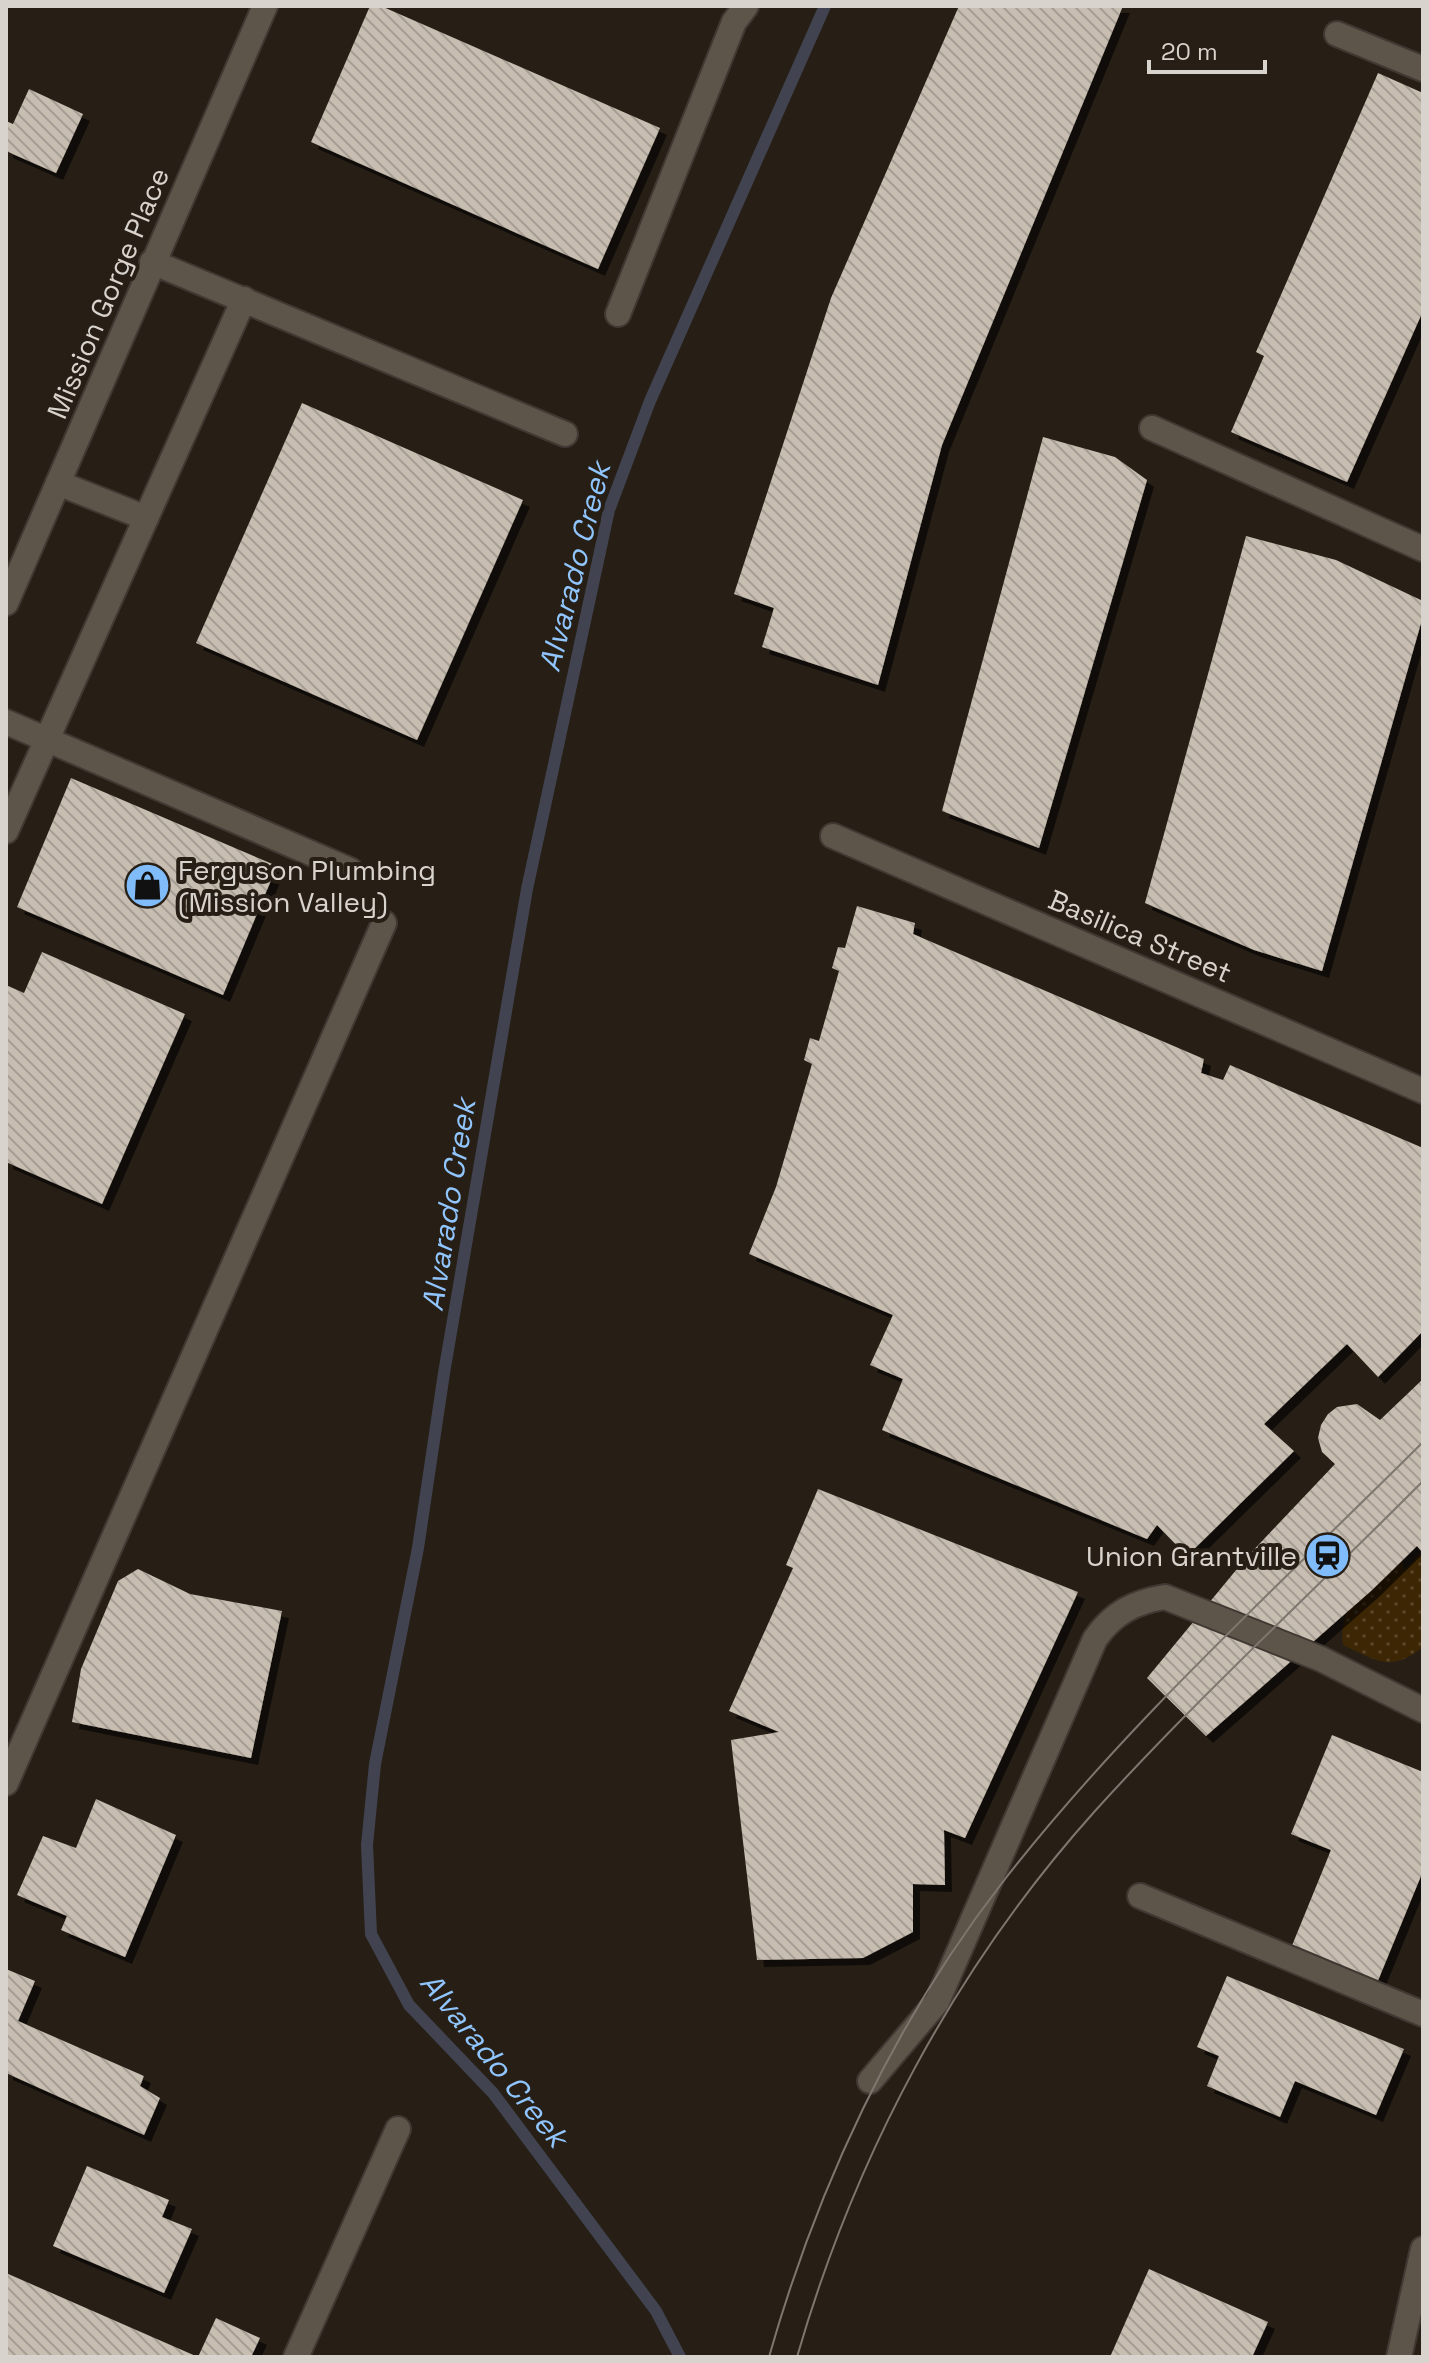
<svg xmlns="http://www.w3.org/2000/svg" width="1429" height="2363" font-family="'Space Grotesk',sans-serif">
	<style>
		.garden { fill: url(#garden-dots) }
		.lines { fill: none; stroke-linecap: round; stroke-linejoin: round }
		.stream { stroke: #414450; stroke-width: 12 }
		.building { fill: url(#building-back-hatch); filter: url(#shadow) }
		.minor-casing { stroke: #403933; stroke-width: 28 }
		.minor { stroke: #5e554a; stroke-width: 24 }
		.tram { stroke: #7e7770; stroke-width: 2 }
		.labels { text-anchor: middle; stroke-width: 8; stroke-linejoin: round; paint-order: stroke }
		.street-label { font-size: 28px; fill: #d9d3cd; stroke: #271f16 }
		.poi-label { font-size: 28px; fill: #d9d3cd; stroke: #271f16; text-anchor: start }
		.water-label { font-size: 30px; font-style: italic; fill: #90c5fe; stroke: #271f16 }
	</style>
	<defs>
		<pattern id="garden-dots" width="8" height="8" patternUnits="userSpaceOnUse" patternTransform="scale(2)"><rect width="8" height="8" fill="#3d2604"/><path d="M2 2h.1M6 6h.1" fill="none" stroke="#584527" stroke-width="1.8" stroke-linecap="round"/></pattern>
		<pattern id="building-back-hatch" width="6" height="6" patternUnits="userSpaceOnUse" patternTransform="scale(2)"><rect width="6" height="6" fill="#c7bdb0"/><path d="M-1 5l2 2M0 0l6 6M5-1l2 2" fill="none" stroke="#a69e94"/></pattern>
		<filter id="shadow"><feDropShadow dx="7" dy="7" stdDeviation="0" flood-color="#0009"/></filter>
	</defs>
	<rect width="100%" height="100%" fill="#271f16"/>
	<!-- garden -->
	<path class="garden" d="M1397,1551L1405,1570L1421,1553L1423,1557V1647C1390,1673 1378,1661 1343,1645C1337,1603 1371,1581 1397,1551Z"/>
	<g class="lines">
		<!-- stream -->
		<path class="stream" d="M680,2357L656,2311L493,2093L409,2005L371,1934L367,1845L375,1764L418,1548L444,1373L527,889L609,510L650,401L825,6"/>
	</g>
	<!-- building -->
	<g class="building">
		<path d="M370,6H381L660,128L598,269L311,142Z"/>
		<path d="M959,6H1123L942,445L878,685L762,647L774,608L734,594L831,298Z"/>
		<path d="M1378,73L1423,93V311L1347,482L1231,432L1264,356L1256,352Z"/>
		<path d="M29,89L83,114L56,173L6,151V121L13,124Z"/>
		<path d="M302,403L523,500L417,740L196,643Z"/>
		<path d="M1043,437L1115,457L1147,480L1039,848L942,811Z"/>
		<path d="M1246,536L1336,560L1423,601V616L1322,971L1254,950L1145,903Z"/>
		<path d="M71,778L277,866L223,995L17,907Z"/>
		<path d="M857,906L915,923L913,934L1204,1059L1201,1073L1223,1080L1230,1065L1423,1148V1331L1378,1377L1347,1344L1264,1424L1294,1451L1187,1556L1157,1525L1147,1539L882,1430L903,1379L870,1365L893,1315L749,1254L776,1187L812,1064L804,1060L810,1038L819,1041L839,971L832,968L838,947L845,948Z"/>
		<path d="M42,952L185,1014L102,1204L6,1162V985L24,993Z"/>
		<path d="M1423,1379V1553L1417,1546L1372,1590L1206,1736L1147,1678L1246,1558L1335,1464L1322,1452L1318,1438L1321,1425L1328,1414L1337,1407L1357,1404L1380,1420Z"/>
		<path d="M818,1489L1078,1592L965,1838L944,1830L945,1885L913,1884V1932L863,1958L757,1960L731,1740L779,1732L729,1711L793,1568L786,1565Z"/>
		<path d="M138,1569L190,1594L282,1611L251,1758L72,1722L81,1669L118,1581Z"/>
		<path d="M1332,1735L1423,1772V1871L1377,1983L1291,1948L1331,1850L1291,1834Z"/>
		<path d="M96,1799L176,1835L125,1957L61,1930L67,1916L17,1895L43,1836L76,1848Z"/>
		<path d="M6,1969L35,1981L18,2021L144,2076L140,2086L160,2098L144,2135L6,2073Z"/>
		<path d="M1227,1976L1404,2049L1376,2115L1295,2081L1280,2117L1207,2086L1219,2056L1197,2047Z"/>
		<path d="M87,2166L169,2200L162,2217L192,2229L164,2293L53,2246Z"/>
		<path d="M1149,2269L1268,2322L1252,2357H1110Z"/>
		<path d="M6,2273L198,2357H6Z"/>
		<path d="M216,2318L260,2338L251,2357H198Z"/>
	</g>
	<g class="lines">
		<defs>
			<g id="minor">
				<path d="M1337,34L1423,69"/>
				<path d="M152,262L565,434"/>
				<path d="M618,314L734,22L746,6"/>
				<path d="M1152,428L1423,549"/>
				<path d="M58,483L146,518"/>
				<path d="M6,603L265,6"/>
				<path d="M6,722L350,870"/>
				<path d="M6,831L244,299"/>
				<path d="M833,836L1423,1091"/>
				<path d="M6,1783L384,923"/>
				<path d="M1140,1896L1423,2014"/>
				<path d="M870,2081L937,2002L1095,1639C1113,1613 1134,1602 1165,1597L1321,1659L1423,1710"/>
				<path d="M296,2357L398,2129"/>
				<path d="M1399,2357L1423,2249"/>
			</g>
		</defs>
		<!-- minor casing -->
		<use href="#minor" class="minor-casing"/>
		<!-- minor -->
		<use href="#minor" class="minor"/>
		<!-- tram -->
		<g class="tram">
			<path d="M769,2357C817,2188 894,2022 1002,1883C1126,1723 1280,1585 1423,1442"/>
			<path d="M797,2357C855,2156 955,1967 1095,1811C1199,1696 1314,1591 1423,1481"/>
		</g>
	</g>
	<!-- icons -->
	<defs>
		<symbol id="shop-disc" viewBox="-11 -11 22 22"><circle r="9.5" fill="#81bcfa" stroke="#271f16"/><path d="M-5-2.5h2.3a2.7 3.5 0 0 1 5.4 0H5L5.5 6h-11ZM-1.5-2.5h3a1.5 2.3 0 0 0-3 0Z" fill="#111"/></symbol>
		<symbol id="station-disc" viewBox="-11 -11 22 22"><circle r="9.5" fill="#81bcfa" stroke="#271f16"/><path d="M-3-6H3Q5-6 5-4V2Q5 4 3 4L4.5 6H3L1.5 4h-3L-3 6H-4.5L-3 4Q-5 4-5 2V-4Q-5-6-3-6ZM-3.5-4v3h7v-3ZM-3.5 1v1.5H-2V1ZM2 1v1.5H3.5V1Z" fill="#111"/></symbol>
	</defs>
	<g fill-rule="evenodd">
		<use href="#shop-disc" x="122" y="860" width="51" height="51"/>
		<use href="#station-disc" x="1302" y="1530" width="51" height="51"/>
	</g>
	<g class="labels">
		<!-- street labels -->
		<g class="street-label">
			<text transform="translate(108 293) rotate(-67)" y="10">Mission Gorge Place</text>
			<text transform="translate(1140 936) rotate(23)" y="10">Basilica Street</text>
		</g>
		<!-- poi labels -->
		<g class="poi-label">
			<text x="178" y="880">Ferguson Plumbing<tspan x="178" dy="32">(Mission Valley)</tspan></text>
			<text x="1297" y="1566" text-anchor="end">Union Grantville</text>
		</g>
		<!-- water labels -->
		<g class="water-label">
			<text transform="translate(575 567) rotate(-76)" y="10">Alvarado Creek</text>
			<text transform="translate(449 1205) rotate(-81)" y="10">Alvarado Creek</text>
			<text transform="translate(494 2060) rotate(51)" y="10">Alvarado Creek</text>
		</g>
	</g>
	<!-- border -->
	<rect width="1429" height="2363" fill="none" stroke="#d9d3cd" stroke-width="16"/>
	<!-- scale -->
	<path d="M1149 60v12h116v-12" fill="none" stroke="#d9d3cd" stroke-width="4"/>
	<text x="1161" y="60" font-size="24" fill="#d9d3cd" stroke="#271f16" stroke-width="6" paint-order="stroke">20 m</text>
</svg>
